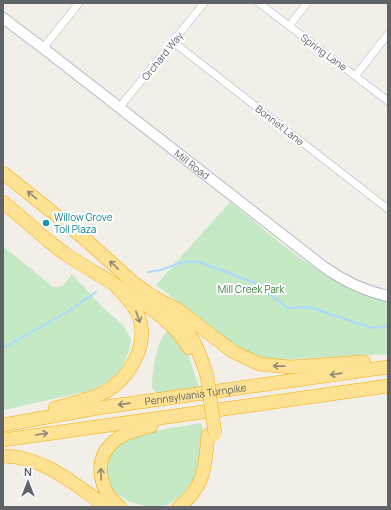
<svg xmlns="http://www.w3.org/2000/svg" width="391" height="510" font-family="Manrope,sans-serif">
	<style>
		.green { fill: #c5e8c5 }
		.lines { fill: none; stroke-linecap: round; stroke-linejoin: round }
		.stream { stroke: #aadaff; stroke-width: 2 }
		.street-casing { stroke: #b5b8bc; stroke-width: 8 }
		.secondary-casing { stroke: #b6babf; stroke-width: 12 }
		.highway-casing { stroke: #f9ab00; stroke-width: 14 }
		.street { stroke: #fff; stroke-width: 7 }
		.secondary { stroke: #fff; stroke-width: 10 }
		.highway { stroke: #fde293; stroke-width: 13 }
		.highway-bridge-casing { stroke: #f9ab00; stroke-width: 14; stroke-linecap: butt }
		.highway-bridge { stroke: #fde293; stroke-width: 13 }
		.oneway { stroke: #8e8975 }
		.culture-dot { fill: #0f9aa8; stroke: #fff; stroke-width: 1.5 }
		.labels { text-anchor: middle; stroke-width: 4; stroke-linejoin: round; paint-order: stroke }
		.street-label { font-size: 10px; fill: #5f6368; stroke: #fff }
		.culture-label { font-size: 10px; fill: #0d838f; stroke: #fff; text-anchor: start }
		.park-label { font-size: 10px; fill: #348238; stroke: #fff }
	</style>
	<rect width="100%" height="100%" fill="#f1efe8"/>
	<!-- green -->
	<g class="green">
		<path d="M230,202C278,240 326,287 388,300V354L274,360L251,354L226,339L156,285Z"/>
		<path d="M3,246L53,287L63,286L72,274L104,309L122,324L131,339L129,351L122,368L108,382L89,391L3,410Z"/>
		<path d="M168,331L186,349L200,390L158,394L152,388C152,374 156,338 168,331Z"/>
		<path d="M202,423C202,440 203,457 196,474C190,486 180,499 167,505C142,510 103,499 107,467C109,456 116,446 125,440C139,432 184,426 202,423Z"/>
	</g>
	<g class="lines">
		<!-- stream -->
		<g class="stream">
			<path d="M148,272L161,270L182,262H200L255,283L288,308L309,307L372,328L388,326"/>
			<path d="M3,348L69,311L96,292"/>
		</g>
		<defs>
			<g id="street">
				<path d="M259,3L388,101"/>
				<path d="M289,26L307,3"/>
				<path d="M173,42L388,209"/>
				<path d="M43,48L79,3"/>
				<path d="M356,75L388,34"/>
				<path d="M119,108L204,3"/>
			</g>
			<g id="secondary">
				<path id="s1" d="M3,18L43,48L324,267C344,281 364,291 388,296"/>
			</g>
			<g id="highway">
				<path d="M3,173L51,211"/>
				<path d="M3,202L36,230"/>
				<path d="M56,215C81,235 103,255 127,277C135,285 145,291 154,297C185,322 196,339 207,376"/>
				<path d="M40,234C49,241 58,249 67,255C102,279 169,310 189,348"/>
				<path d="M155,298L177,309L232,351L259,364L290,367L364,362"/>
				<path d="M55,408C72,403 89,400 105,392C129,379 149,345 139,317C135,305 124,295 116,286"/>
				<path id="s2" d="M3,425L98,408L388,367"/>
				<path d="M3,440L388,386"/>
				<path d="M3,456C44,456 75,485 107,507"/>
				<path d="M120,507C100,493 93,462 111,444C122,433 137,430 151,426"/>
				<path d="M179,507C205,486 205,467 208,435"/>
			</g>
		</defs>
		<!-- street casing -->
		<use href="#street" class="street-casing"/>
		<!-- secondary casing -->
		<use href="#secondary" class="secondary-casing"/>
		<!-- highway casing -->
		<use href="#highway" class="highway-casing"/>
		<!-- street -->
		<use href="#street" class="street"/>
		<!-- secondary -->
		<use href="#secondary" class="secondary"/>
		<!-- highway -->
		<use href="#highway" class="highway"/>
		<defs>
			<path id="highway-bridge" d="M207,376L215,434"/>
		</defs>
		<!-- highway-bridge casing -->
		<use href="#highway-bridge" class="highway-bridge-casing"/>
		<!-- highway-bridge -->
		<use href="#highway-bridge" class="highway-bridge"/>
	</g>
	<!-- one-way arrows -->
	<defs><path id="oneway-shaft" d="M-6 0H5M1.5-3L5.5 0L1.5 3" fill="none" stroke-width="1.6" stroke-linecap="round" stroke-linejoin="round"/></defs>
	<g class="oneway">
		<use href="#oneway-shaft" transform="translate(32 195) rotate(-141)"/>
		<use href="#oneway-shaft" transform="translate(114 265) rotate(-136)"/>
		<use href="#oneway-shaft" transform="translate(138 317) rotate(70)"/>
		<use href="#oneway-shaft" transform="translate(279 366) rotate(-178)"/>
		<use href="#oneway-shaft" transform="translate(336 374) rotate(172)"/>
		<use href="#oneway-shaft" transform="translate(124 404) rotate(172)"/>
		<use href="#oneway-shaft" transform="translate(42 434) rotate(-8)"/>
		<use href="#oneway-shaft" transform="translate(101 474) rotate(-93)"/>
	</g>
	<!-- markers -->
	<circle class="culture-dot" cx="46" cy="223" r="4"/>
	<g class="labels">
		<!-- street labels -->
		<g class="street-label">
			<text transform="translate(324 52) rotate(36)" y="4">Spring Lane</text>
			<text transform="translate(162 56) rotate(-51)" y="4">Orchard Way</text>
			<text transform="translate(280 125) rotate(38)" y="4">Bonnet Lane</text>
			<text dy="4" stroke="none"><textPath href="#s1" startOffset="239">Mill Road</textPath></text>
			<text dy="4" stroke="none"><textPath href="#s2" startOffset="195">Pennsylvania Turnpike</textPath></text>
		</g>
		<!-- culture labels -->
		<g class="culture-label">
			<text x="54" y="221">Willow Grove<tspan x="54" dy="12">Toll Plaza</tspan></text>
		</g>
		<!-- park labels -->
		<g class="park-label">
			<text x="251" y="293">Mill Creek Park</text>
		</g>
	</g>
	<!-- border -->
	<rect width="391" height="510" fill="none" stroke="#5f6368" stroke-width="8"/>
	<!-- north arrow -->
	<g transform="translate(28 482)" stroke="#ffffff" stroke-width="3" paint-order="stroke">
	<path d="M0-3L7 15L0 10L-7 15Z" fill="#5f6368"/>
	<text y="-6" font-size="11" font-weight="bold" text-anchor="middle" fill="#5f6368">N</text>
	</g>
</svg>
